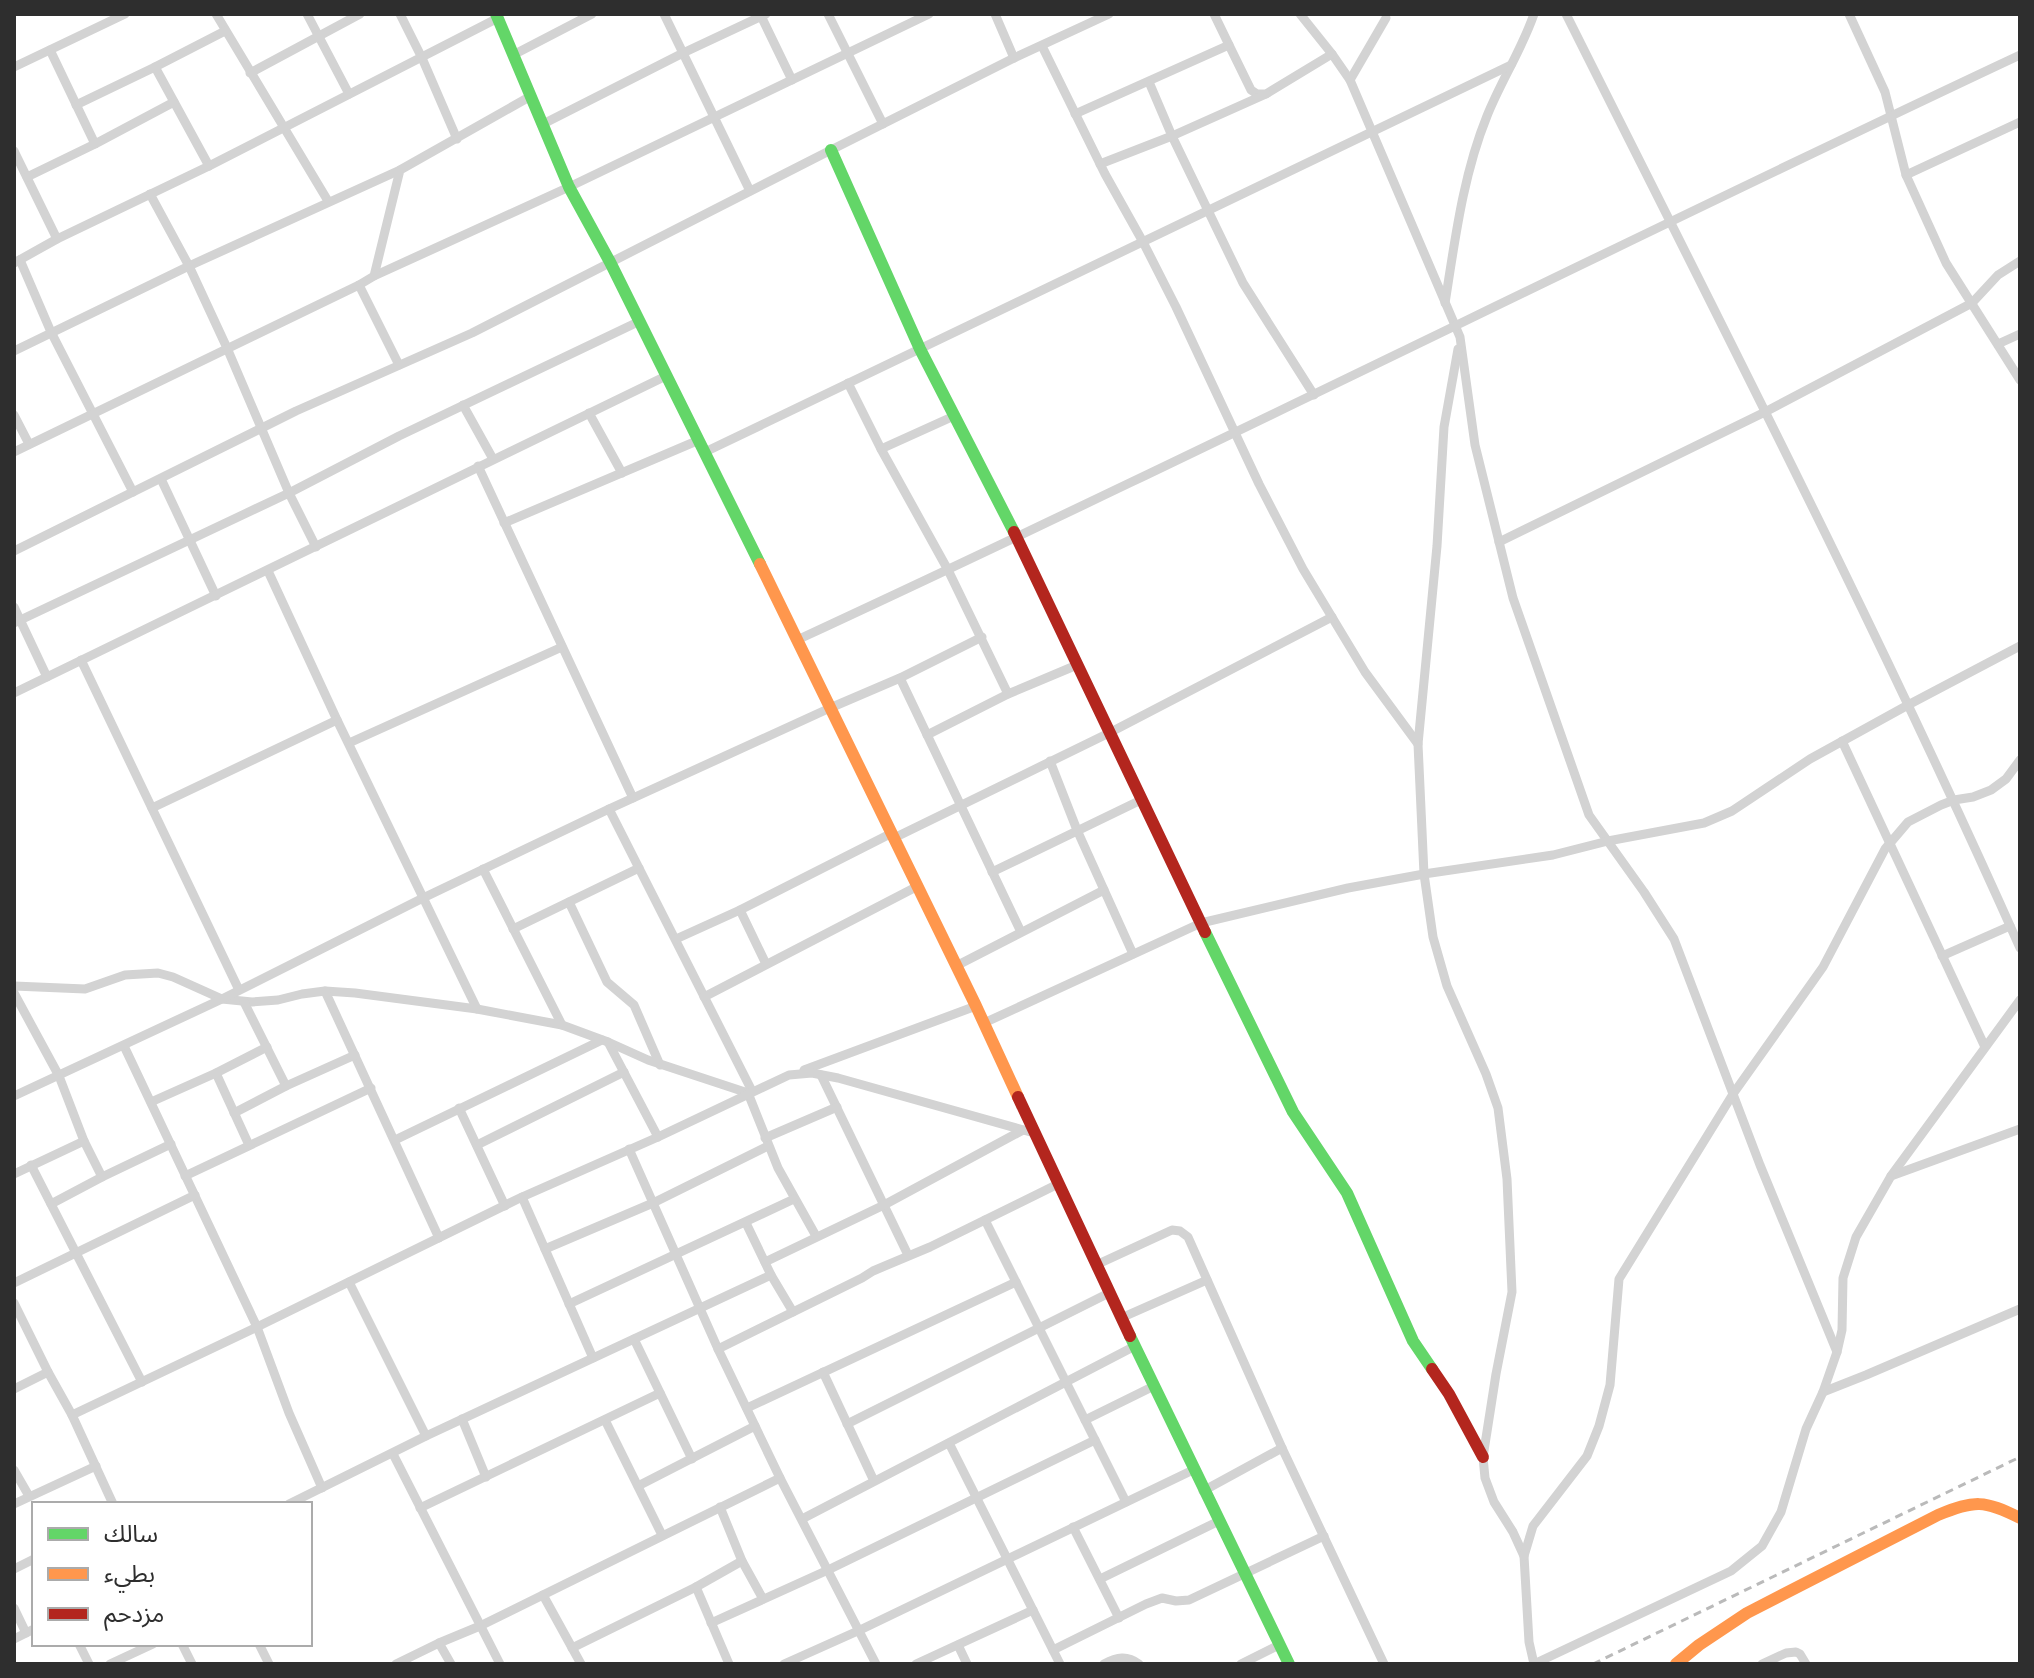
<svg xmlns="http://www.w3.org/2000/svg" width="2034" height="1678" font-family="'Sofia Sans Condensed','Noto Sans Arabic',sans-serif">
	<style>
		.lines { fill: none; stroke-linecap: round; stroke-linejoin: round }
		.street { stroke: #d3d3d3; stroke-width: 9 }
		.fast { stroke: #63d668; stroke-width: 12 }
		.slow { stroke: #ff974d; stroke-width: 12 }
		.jam { stroke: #b3261e; stroke-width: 12 }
		.rail { stroke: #bababa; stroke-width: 3; stroke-dasharray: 8 6; stroke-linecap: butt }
	</style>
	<rect width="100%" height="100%" fill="#fff"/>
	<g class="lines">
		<!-- street -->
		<g class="street">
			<path d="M216,14L328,201"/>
			<path d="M307,14L349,94"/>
			<path d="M400,14L422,58L457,139"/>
			<path d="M664,14L750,191"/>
			<path d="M828,14L883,124"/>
			<path d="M995,14L1014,58"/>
			<path d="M1300,14L1332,54L1350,80L1460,337L1475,445L1513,598L1589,815L1644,892L1674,939L1760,1165L1837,1352"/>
			<path d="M1566,14C1721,324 1879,631 2020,948"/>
			<path d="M1849,14L1885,92L1906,175L1946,263L2020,380"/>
			<path d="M761,16L792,80"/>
			<path d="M1229,45L1251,90L1257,94H1266L1332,54"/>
			<path d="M1042,46L1105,174L1143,242L1176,307L1259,484L1303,569L1365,672L1418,744"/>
			<path d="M50,50L95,144"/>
			<path d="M513,55L592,14"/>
			<path d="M14,67L125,14"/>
			<path d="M155,67L209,166"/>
			<path d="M250,73L360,14"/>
			<path d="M1350,80L1386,18"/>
			<path d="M1149,82L1172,136L1243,283L1314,395"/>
			<path d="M76,105L155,67L225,31"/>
			<path d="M1075,114L1229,45L1214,14"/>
			<path d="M543,124L683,53L766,14"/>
			<path d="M14,151L57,239"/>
			<path d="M1100,164L1172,136L1266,94"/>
			<path d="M1906,175L2020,122"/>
			<path d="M27,177L95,144L174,102"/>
			<path d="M150,194L189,266L227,348L289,493L316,547"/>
			<path d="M20,260L51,332L133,492"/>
			<path d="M14,263L57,239L209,166L498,18"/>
			<path d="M374,276L569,187L929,14"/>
			<path d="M359,285L399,365"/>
			<path d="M1445,303C1455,240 1463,175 1487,116C1501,81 1522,49 1534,14"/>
			<path d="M1998,344L2020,334"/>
			<path d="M1458,349L1444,427L1437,546L1418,744L1424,874L1433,937L1447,986L1486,1074L1498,1108L1507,1179L1512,1292L1496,1374L1483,1457L1485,1478L1494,1502L1513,1532L1524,1556L1529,1642L1534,1664"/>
			<path d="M14,351L189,266L400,170"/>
			<path d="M848,383L881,449L948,570L1008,694"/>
			<path d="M463,405L493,459"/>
			<path d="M589,413L622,473"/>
			<path d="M14,415L29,444"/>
			<path d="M881,449L954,416"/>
			<path d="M14,452L359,285L374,276L400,170L531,96"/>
			<path d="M705,452L1511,65"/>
			<path d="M478,466L633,798"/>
			<path d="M161,479L216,596"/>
			<path d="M504,523L699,440"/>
			<path d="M1499,542L1765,412L1972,303L1998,275L2020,261"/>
			<path d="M14,551L296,411L472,333L831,150L1014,58L1109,14"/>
			<path d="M268,571L337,720L477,1009"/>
			<path d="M14,607L47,677"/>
			<path d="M14,623L289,493L399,436L640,321"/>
			<path d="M797,640C1207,450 1611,247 2020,55"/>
			<path d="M81,660L239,990"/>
			<path d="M900,678L1021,932"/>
			<path d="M14,693L666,376"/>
			<path d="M927,735L1008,694L1077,665"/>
			<path d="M1842,741L1985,1047"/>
			<path d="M349,743L562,647"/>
			<path d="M1050,761L1077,830L1133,954"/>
			<path d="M152,808L337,720"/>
			<path d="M609,809L752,1091"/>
			<path d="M894,838L1109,733L1332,617"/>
			<path d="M483,869L562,1025"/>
			<path d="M992,872L1141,800"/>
			<path d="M569,902L607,982L634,1005L660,1065"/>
			<path d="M740,910L766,964"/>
			<path d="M513,929L639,868"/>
			<path d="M676,939L740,910L892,833"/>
			<path d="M1942,956L2010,926"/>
			<path d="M956,966L1104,890"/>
			<path d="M14,986L85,989L125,975L158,973L173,977L222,999L252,1002L278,1000L302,994L325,991L355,993L477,1009L562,1025L608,1042L648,1060L748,1093"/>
			<path d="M325,991L439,1238"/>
			<path d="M14,993L59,1076L84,1141L102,1177"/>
			<path d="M704,997L918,886"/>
			<path d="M244,1002L286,1086"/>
			<path d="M984,1023L1201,923L1348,888L1424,874L1553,855L1608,841L1704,823L1732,811L1810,759L1908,705L2020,646"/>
			<path d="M608,1042L658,1137"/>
			<path d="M124,1046L257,1327L289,1413L322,1488"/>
			<path d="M804,1070L976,1006"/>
			<path d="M216,1073L249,1145"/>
			<path d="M821,1075L908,1255"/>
			<path d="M748,1093L778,1168L816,1236"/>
			<path d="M14,1096L222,999L423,898L609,809L830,708L900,678L982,637"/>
			<path d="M151,1102L216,1073L267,1047"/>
			<path d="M459,1108L505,1206"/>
			<path d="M234,1113L286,1086L355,1055"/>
			<path d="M765,1138L837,1107"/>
			<path d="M395,1140L602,1040"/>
			<path d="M477,1145L624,1072"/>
			<path d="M629,1149L718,1349L780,1478L876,1664"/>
			<path d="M31,1165L142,1382"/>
			<path d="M14,1174L84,1141"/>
			<path d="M185,1176L371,1088"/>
			<path d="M1891,1176L2020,1129"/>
			<path d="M522,1197L593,1358"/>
			<path d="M51,1204L102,1177L171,1144"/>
			<path d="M985,1220L1126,1502"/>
			<path d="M746,1223L771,1275L793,1312"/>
			<path d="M545,1249L653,1203L768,1146"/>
			<path d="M765,1262L884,1205L1023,1130"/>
			<path d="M1096,1265L1172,1230L1180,1231L1188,1237L1282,1448L1384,1664"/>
			<path d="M349,1282L426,1436"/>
			<path d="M14,1283L195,1195"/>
			<path d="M14,1303L48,1372L72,1415L113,1504"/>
			<path d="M569,1304L794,1199"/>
			<path d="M1121,1318L1207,1280"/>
			<path d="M634,1339L692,1459"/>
			<path d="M718,1349L862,1278L873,1271L930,1247L1058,1184"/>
			<path d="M823,1372L874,1481"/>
			<path d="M14,1389L48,1372"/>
			<path d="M1823,1392L1866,1375L2020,1309"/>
			<path d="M747,1408L1016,1282"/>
			<path d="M72,1415L257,1327L522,1197L658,1137L789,1075L812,1073L838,1078L1034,1133"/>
			<path d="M462,1419L486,1477"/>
			<path d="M605,1420L662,1535"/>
			<path d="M1085,1420L1154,1386"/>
			<path d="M847,1424L1109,1293"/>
			<path d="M949,1443L1060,1664"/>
			<path d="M393,1454L500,1664"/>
			<path d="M14,1470L29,1496"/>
			<path d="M638,1486L755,1426"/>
			<path d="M1203,1491L1282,1448"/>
			<path d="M14,1504L96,1466"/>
			<path d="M289,1504L426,1436L771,1275"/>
			<path d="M720,1507L742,1561L763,1599"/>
			<path d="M420,1508L660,1393"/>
			<path d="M802,1519L1135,1346"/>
			<path d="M1073,1527L1119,1618"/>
			<path d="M1524,1556L1533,1526L1587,1456L1599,1426L1610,1385L1619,1279L1733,1094L1823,967L1885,849L1908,822L1941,805L1954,800L1973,797L1991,790L2006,779L2020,760"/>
			<path d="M14,1569L34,1559"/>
			<path d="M1100,1579L1219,1521"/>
			<path d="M696,1587L729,1664"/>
			<path d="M543,1595L581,1664"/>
			<path d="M14,1608L26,1633"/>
			<path d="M711,1623L828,1570L1095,1440"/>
			<path d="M14,1639L34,1629"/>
			<path d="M439,1643L451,1664"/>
			<path d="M79,1644L89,1664"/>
			<path d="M182,1644L192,1664"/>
			<path d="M259,1644L269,1664"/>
			<path d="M958,1645L967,1664"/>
			<path d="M572,1648L696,1587L742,1561"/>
			<path d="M1053,1650L1146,1604L1162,1598L1176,1601L1189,1600L1324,1536"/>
			<path d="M110,1664L153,1644"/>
			<path d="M396,1664L439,1643L480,1626L780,1478"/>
			<path d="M784,1664L860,1630L1193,1470"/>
			<path d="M916,1664L1033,1610"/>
			<path d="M1104,1664C1117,1657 1127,1655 1139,1664"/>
			<path d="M1241,1664L1279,1645"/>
			<path d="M1534,1664L1731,1571L1762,1546L1781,1512L1806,1429L1823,1392L1837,1352L1842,1330L1843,1278L1856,1237L1891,1176L2020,1000"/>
			<path d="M1762,1664L1786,1653L1796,1652L1800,1654L1806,1664"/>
		</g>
		<!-- fast -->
		<g class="fast">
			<path d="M496,14L569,187L610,262L760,564"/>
			<path d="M831,150L920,349L1014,532"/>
			<path d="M1205,932L1293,1112L1347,1193L1413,1341L1432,1369"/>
			<path d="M1130,1336L1289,1664"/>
		</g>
		<!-- slow -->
		<g class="slow">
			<path d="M760,564L976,1006L1018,1097"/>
			<path d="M1676,1664L1699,1645L1747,1613L1938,1515C1975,1500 1984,1500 2020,1518"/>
		</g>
		<!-- jam -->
		<g class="jam">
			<path d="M1014,532L1205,932"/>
			<path d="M1018,1097L1130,1336"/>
			<path d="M1432,1369L1449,1394L1483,1457"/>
		</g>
		<!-- rail -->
		<path class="rail" d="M1593,1664L2020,1457"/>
	</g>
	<!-- border -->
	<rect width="2034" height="1678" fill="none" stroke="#2e2e2e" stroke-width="32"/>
	<!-- legend -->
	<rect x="32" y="1502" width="280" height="144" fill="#ffffff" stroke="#ababab" stroke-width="2"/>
	<rect x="48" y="1528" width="40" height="12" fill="#63d668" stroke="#ababab" stroke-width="2"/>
	<text x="104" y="1542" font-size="24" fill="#2e2e2e">سالك</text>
	<rect x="48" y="1568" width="40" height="12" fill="#ff974d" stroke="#ababab" stroke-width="2"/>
	<text x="104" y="1582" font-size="24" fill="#2e2e2e">بطيء</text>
	<rect x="48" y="1608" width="40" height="12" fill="#b3261e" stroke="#ababab" stroke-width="2"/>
	<text x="104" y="1622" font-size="24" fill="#2e2e2e">مزدحم</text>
</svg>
